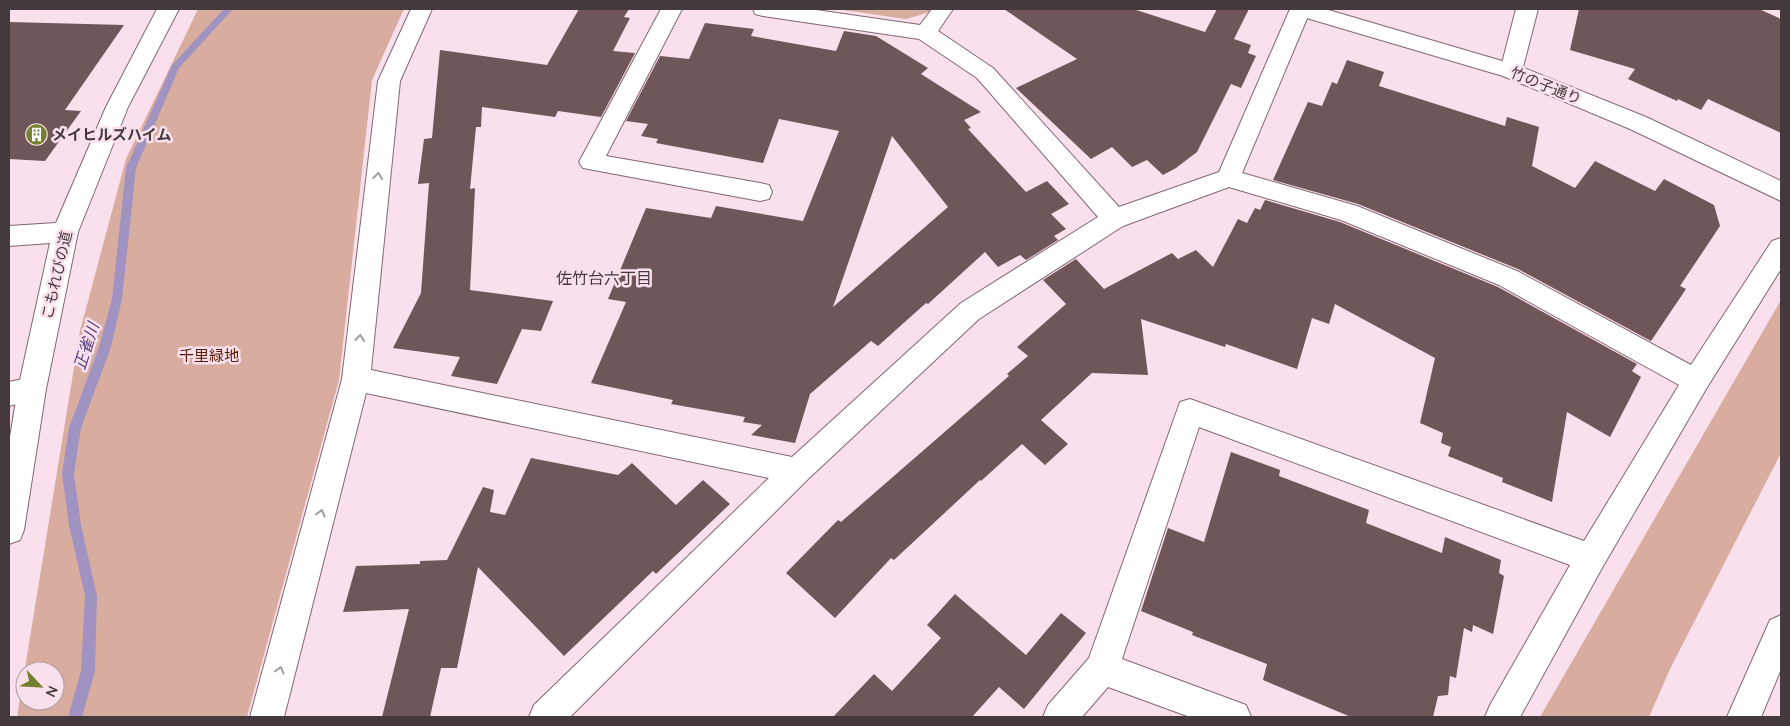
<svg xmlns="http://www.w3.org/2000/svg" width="1790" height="726" font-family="Quicksand,'Noto Sans JP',sans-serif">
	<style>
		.green { fill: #d8ad9f; fill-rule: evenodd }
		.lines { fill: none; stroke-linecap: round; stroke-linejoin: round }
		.stream { fill: #a093c1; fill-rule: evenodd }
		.building { fill: #6f5658; fill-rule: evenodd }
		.minor-casing { stroke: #806873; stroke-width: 2 }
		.tertiary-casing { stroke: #806873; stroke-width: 2 }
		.secondary-casing { stroke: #806873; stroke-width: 2 }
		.minor { fill: #fff; fill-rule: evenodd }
		.tertiary { fill: #fff; fill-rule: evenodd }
		.secondary { fill: #fff; fill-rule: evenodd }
		.oneway { stroke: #a29c9e }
		.labels { text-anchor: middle; stroke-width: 5; stroke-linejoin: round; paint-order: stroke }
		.street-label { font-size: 15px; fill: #443a3e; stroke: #fadfec }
		.poi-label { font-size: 15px; font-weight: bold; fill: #443a3e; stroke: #fadfec; text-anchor: start }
		.park-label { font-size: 15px; fill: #581900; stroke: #fadfec }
		.neighbourhood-label { font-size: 16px; fill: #443a3e; stroke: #fadfec }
		.water-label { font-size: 16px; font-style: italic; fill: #54407d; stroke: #fadfec }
	</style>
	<rect width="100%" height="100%" fill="#fadfec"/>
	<!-- green -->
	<g class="green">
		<path d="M198,9H404L372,80L339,380L247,717H17L80,331L126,159ZM25,671H55V701H25Z"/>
		<path d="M836,9H932L930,12L906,19Z"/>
		<path d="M1781,300V453L1670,669L1649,717H1540Z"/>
	</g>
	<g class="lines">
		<!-- stream -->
		<path class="stream" d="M224,9H233L179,68L136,168L122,299L111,347L81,428L74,474L81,525L97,596L95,671L82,717H68L81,671L85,596L69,525L62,474L69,428L99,347L112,299L126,168L172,65Z"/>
	</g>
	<!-- building -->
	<g class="building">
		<path d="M579,9H629L624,17L630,18L613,51L635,53L601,117L558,111L555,117L482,107L481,127H476L470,189L475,188L470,290L553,301L541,331L522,329L497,384L451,376L460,357L393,348L421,293L429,183L418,184L424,139L432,138L440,50L547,65Z"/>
		<path d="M1004,9H1133L1205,32L1217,9H1249L1234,39L1251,45L1248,53L1256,56L1241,88L1231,84L1197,152L1176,168L1163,175L1147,160L1132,167L1112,147L1091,159L1016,88L1077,59Z"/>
		<path d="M1579,9H1759L1781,19V133L1708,99L1701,110L1678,99L1677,101L1628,79L1635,69L1570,50Z"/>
		<path d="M9,22L124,25L65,110L81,111L45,161L9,159Z"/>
		<path d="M705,23L754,29L751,36L836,51L844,31L876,36L928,68L921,74L981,112L964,120L971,128L968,129L1026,192L1047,181L1069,204L1051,214L1066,229L1054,236L1058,240L1026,260L1020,255L998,267L985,252L928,304L926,303L878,346L871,341L810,394L795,443L751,435L762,425L743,422L745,417L671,404L673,400L591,383L626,302L608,299L646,208L711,218L716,206L803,221L839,131L779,119L763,163L656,143L658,139L641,136L648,124L626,121L660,56L689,59ZM892,136L948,207L833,307Z"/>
		<path d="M1347,60L1384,72L1379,86L1505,126L1507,117L1539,127L1532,166L1575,188L1595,161L1655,191L1664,179L1714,205L1720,226L1680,286L1686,289L1651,341L1518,269L1358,204L1273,180L1308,102L1322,106L1332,82L1337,84Z"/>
		<path d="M1265,200L1340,222L1498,287L1637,364L1632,371L1641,377L1610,437L1567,412L1552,502L1502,482L1503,478L1448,456L1451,447L1441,443L1443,433L1420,423L1435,358L1335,304L1329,324L1312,318L1297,369L1226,344L1225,347L1141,319L1148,375L1092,373L1041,420L1068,444L1045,465L1022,444L981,481L980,480L894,560L891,558L835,618L786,573L838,520L841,522L1009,376L1007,374L1028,356L1017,347L1066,304L1043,280L1076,259L1104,289L1172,253L1178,259L1196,250L1213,267L1238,219L1247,223L1255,208L1260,210Z"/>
		<path d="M1231,452L1280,470L1279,476L1369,510L1366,523L1442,553L1445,537L1501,560L1499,573L1504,576L1493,634L1473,625L1472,632L1464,628L1456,678L1450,676L1448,695L1438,696L1433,717H1351L1263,680L1267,664L1192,635L1193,632L1141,611L1168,528L1204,542Z"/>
		<path d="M531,458L618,475L632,463L676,505L703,480L730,504L656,574L653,571L564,656L478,567L457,668H441L430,717H382L409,609L343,612L356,566L420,564V561L447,560L483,487L494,490L490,512L505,515Z"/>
		<path d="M955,594L1026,655L1061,613L1086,633L1024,709L999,687L972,717H833L874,674L892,691L941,638L927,625Z"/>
	</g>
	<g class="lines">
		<defs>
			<g id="minor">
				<path d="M411,9H432L400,81L371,370L792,457L961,303L1098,217L977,78L919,39L763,16L755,14L753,9H809L920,25L932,9H953L938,31L993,68L1119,207L1219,172L1290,9H1311L1242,173L1357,206L1517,271L1691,365L1772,241L1781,238V269L1706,389L1602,568L1520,717H1485L1490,705L1570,565L1199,427L1122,659L1246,705L1251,717H1190L1108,687L1082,717H1043L1048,705L1089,658L1180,402L1190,399L1584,541L1679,385L1499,285L1341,220L1229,187L1123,226L979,319L807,480L570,717H529L534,705L769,478L366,393L284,717H250L342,379L378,81Z"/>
				<path d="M661,9H682L606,156L760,183L769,185L772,192L769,199L760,201L583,168L579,162Z"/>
				<path d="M1516,9H1538L1522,71L1519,76L1511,79L1503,76L1500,71Z"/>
				<path d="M32,377L42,380L46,389L42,398L9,406V382Z"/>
			</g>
			<g id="tertiary">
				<path d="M157,9H179L128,107L78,232L46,389L24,530L20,540L9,544V443L18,389L50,243L9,246V226L56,223L106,107Z"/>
				<path d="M1291,9H1325L1519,66L1646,117L1781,181V201L1630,129L1503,76L1293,14Z"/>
			</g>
			<path id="secondary" d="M1781,615V669L1761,717H1727L1770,620Z"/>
		</defs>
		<!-- minor casing -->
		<use href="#minor" class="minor-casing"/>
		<!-- tertiary casing -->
		<use href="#tertiary" class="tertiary-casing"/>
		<!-- secondary casing -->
		<use href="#secondary" class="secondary-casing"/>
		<!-- minor -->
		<use href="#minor" class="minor"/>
		<!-- tertiary -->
		<use href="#tertiary" class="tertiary"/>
		<!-- secondary -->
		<use href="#secondary" class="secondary"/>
	</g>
	<!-- one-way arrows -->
	<defs><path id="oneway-chevron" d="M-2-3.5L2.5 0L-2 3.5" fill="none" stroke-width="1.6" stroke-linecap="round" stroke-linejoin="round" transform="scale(1.25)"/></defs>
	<g class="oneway">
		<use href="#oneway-chevron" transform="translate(378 176) rotate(-84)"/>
		<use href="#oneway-chevron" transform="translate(360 338) rotate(-84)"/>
		<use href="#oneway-chevron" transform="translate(321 513) rotate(-75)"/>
		<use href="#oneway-chevron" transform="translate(280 670) rotate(-75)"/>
	</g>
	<!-- icons -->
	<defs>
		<symbol id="building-disc" viewBox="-11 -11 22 22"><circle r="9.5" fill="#74802c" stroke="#fadfec"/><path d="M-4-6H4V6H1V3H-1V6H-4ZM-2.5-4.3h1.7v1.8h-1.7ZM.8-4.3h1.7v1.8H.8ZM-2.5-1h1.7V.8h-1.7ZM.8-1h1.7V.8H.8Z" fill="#fff"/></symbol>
	</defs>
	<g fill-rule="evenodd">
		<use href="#building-disc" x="24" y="122" width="25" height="25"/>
	</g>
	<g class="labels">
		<!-- street labels -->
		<g class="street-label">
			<text transform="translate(1546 86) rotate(22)" y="5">竹の子通り</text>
			<text transform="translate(57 275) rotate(-77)" y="5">こもれびの道</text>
		</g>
		<!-- poi labels -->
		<g class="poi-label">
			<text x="52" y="140">メイヒルズハイム</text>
		</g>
		<!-- park labels -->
		<g class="park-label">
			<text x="209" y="361">千里緑地</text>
		</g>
		<!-- neighbourhood labels -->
		<g class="neighbourhood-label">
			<text x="604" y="284">佐竹台六丁目</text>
		</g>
		<!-- water labels -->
		<g class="water-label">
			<text transform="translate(86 346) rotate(-72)" y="6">正雀川</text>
		</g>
	</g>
	<!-- border -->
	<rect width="1790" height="726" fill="none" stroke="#443a3e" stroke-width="20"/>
	<!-- north arrow -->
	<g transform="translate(40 686) rotate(115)"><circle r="24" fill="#fadfec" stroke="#b19da6"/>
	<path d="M0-4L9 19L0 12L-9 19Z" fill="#74802c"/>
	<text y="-8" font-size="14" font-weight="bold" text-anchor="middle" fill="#443a3e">N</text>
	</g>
</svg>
